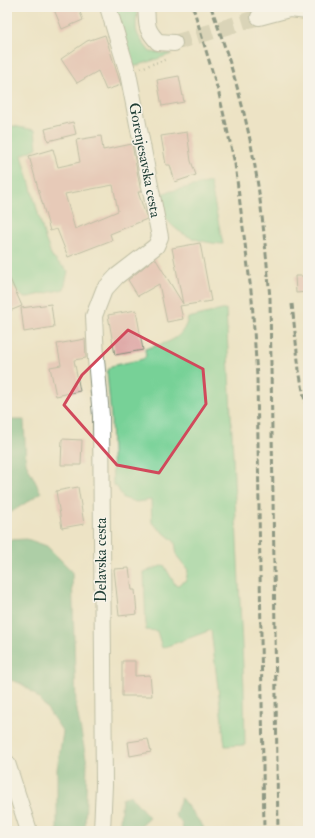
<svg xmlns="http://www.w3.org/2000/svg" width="315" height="838" font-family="'IM FELL Double Pica',serif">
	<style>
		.green { fill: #77d197; stroke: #4b8766 }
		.forest { fill: #61b380; stroke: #40785a }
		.building { fill: #dfaaa8; fill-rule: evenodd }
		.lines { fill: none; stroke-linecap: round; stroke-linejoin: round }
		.minor-tunnel { stroke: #c4c2a8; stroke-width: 16; stroke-dasharray: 16 8; stroke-linecap: butt }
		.minor-casing { stroke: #86907c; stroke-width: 18 }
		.path { stroke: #86907c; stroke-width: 2.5; stroke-dasharray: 1 3; stroke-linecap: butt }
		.minor { stroke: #fff; stroke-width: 16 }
		.rail { stroke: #1f3d34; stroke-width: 3; stroke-dasharray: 6 3; stroke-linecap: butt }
		.marked { fill: none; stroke: #d1495b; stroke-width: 3; stroke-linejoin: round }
		.labels { text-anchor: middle; stroke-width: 3; stroke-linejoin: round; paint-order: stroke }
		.street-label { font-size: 15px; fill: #1f3d34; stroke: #f7f3e8 }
	</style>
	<rect width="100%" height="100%" fill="#f7f3e8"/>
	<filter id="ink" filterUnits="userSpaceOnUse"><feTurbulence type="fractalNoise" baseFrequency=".025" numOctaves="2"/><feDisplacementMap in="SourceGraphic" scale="8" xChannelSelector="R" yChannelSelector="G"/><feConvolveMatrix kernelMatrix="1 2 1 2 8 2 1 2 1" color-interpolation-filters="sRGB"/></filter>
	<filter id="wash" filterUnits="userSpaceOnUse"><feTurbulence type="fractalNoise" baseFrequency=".012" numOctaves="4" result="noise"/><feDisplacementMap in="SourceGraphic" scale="16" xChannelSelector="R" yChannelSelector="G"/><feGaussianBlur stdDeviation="0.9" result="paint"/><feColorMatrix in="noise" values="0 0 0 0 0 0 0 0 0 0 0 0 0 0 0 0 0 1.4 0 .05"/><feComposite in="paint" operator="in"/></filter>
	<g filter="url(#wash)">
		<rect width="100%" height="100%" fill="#ede3c5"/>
		<!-- green -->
		<g class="green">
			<path d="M112,7H137C136,34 133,30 150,52L172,54L133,67Z"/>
			<path d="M7,125L35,130L37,148L22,155L45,238L52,257L68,271L64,289L24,298L7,281Z"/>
			<path d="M210,182L223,244C202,243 176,236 165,216C162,210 161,201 159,194Z"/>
			<path d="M226,309L244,688L245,745L225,746L211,630L162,648L157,631L146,630L144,572L164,565L176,586L186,580L188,570L177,556L175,542L152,523L151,500L136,502L123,498L117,487L113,485L111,417L107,371L111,366L143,359L146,356L145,349C166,342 182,342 188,318Z"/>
		</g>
		<!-- forest -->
		<g class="forest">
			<path d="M7,420H24L26,463L41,493L7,515Z"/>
			<path d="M27,539L47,546L72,571L76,705L87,763L85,831H57V769L63,732C51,715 31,680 7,680V540Z"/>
			<path d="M130,795L149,817L139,828V831H119L122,799Z"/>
			<path d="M181,798L203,826L204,831H183L182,824L175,815Z"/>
		</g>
		<g id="blocks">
			<!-- building -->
			<g class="building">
				<path d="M53,7H78L83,20L62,29Z"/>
				<path d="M105,35L121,85L106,90L98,71L77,83L61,59L87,41Z"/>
				<path d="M179,76L184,102L162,106L157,80Z"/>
				<path d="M73,122L76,134L48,141L45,129Z"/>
				<path d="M187,132L191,161L196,175L175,182L170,165H166L161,136Z"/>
				<path d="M101,136L103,150L132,144L141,192H138L147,219L110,234L112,240L68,257L57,229L50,231L29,156L53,149L58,167L80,162L76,140ZM113,185L118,211L75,229L65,194Z"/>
				<path d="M200,243L211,301L180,306L183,319L167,322L159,284L138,296L128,280L155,258L183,304L172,248Z"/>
				<path d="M7,272L22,306L7,312Z"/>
				<path d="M295,276H308V292L296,293Z"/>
				<path d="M51,304L54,327L24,332L21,308Z"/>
				<path d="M136,310L143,350L115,355L108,315Z"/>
				<path d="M85,339L86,358L74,360L80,391L56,396L50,367L61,365L57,344Z"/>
				<path d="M62,439L82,440L81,465H61Z"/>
				<path d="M78,487L84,524L62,528L56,491Z"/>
				<path d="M129,568L132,590H135L137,614L119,616L114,569Z"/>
				<path d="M122,661H135V676L150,675L152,696H122Z"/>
				<path d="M148,739L151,752L130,756L128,742Z"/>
			</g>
		</g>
	</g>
	<g filter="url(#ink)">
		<use href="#blocks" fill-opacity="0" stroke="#86907c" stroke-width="1"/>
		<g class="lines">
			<!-- minor-tunnel -->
			<path class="minor-tunnel" d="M174,43L259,17"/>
			<defs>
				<g id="minor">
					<path d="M146,7C148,25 144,27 158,42L174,43"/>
					<path d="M259,17L289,9L308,11"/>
					<path d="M7,763L29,831"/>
					<path d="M102,831L104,785L101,416L96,359L94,316L104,290L117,276L156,246L160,237L128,73L108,7"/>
				</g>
			</defs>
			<!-- minor casing -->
			<use href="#minor" class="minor-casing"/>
			<!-- path -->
			<path class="path" d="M141,68L167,59"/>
			<!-- minor -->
			<use href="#minor" class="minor"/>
			<!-- rail -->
			<g class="rail">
				<path d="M193,7L219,94L235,164L252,299L257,377L264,831"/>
				<path d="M211,7C225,46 238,86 247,126C260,183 265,241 270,298L278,831"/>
				<path d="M292,304L299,370L308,417"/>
			</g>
		</g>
	</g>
	<!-- marked area -->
	<path d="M0 0H315V838H0ZM128,330L203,369L206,404L159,473L117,465L64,405L82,375Z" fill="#ede3c5" fill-opacity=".55" fill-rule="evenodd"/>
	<path class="marked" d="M128,330L203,369L206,404L159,473L117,465L64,405L82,375Z"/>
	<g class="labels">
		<!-- street labels -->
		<g class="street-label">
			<text transform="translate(145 160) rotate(79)" y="5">Gorenjesavska cesta</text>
			<text transform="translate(101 560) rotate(-90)" y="5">Delavska cesta</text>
		</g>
	</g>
	<!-- margin -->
	<rect width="315" height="838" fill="none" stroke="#f7f3e8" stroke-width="24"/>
</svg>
